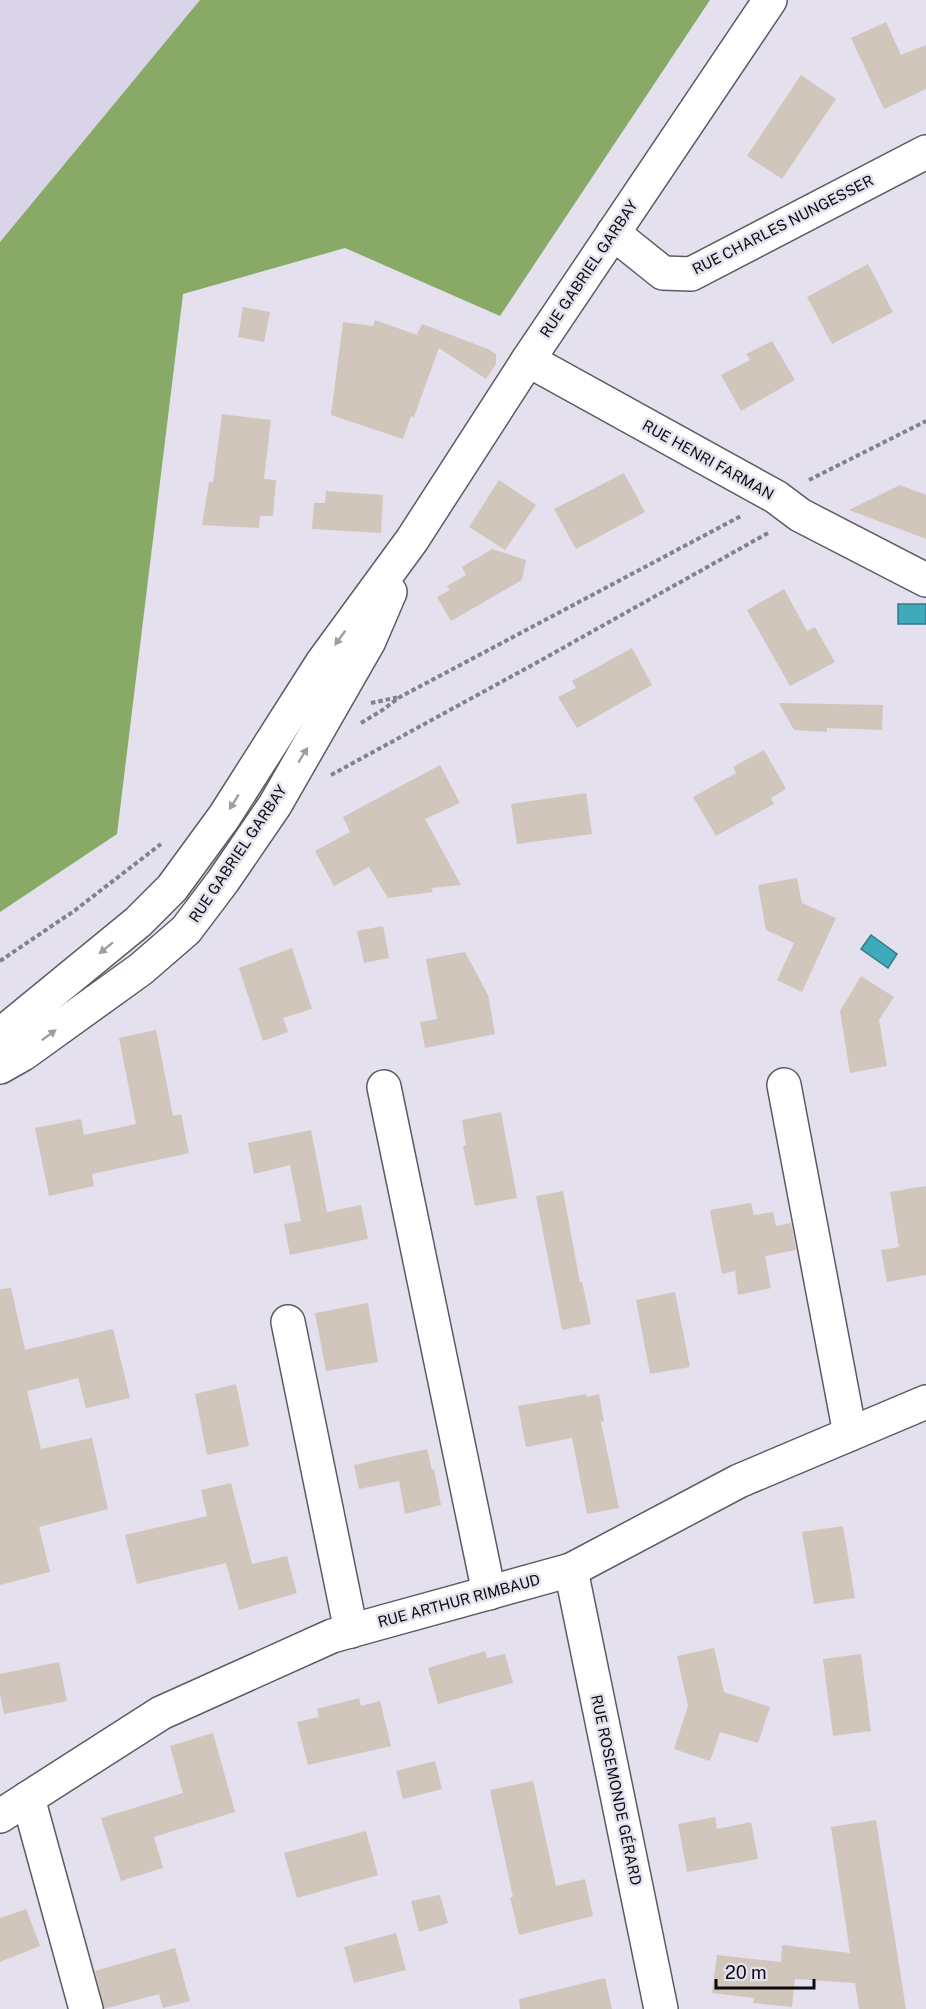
<svg xmlns="http://www.w3.org/2000/svg" width="926" height="2009" font-family="'Public Sans',sans-serif">
	<style>
		.built { fill: #dad4e9 }
		.forest { fill: #89aa67 }
		.water { fill: #40aabd; stroke: #307a89; stroke-width: 1.5 }
		.building { fill: #d0c6bb }
		.lines { fill: none; stroke-linecap: round; stroke-linejoin: round }
		.minor-casing { stroke: #5d5a65; stroke-width: 36 }
		.path { stroke: #83818a; stroke-width: 4; stroke-dasharray: 4.5 3; stroke-linecap: butt }
		.minor { stroke: #fff; stroke-width: 33 }
		.oneway { fill: #9e9d9f }
		.labels { text-anchor: middle; stroke-width: 5; stroke-linejoin: round; paint-order: stroke }
		.street-label { font-size: 15px; fill: #0c0b0f; stroke: #e4e0ee }
	</style>
	<rect width="100%" height="100%" fill="#e4e0ee"/>
	<!-- built -->
	<path class="built" d="M0,0H200L0,242Z"/>
	<!-- forest -->
	<path class="forest" d="M200,0H710L500,316L345,248L183,294L117,834L0,912V242Z"/>
	<!-- water -->
	<g class="water">
		<rect x="898" y="604" width="28" height="20"/>
		<path d="M871,935L897,954L888,968L861,949Z"/>
	</g>
	<!-- building -->
	<g class="building">
		<path d="M886,22L901,55L926,45V89L884,109L851,38Z"/>
		<path d="M801,75L836,99L782,179L747,156Z"/>
		<path d="M868,264L893,312L832,344L807,297Z"/>
		<path d="M243,307L270,312L264,342L238,337Z"/>
		<path d="M375,320L420,336L417,334L422,324L488,349L496,354V364L486,379L439,348L414,417L411,416L403,439L331,415L343,322L373,326Z"/>
		<path d="M772,341L795,380L741,411L721,375L750,360L746,354Z"/>
		<path d="M222,414L271,420L264,479L276,480L273,516H260L259,528L202,525L209,482H213Z"/>
		<path d="M624,473L645,512L576,549L554,509Z"/>
		<path d="M499,480L536,505L505,550L469,527Z"/>
		<path d="M900,485L926,495V539L849,510Z"/>
		<path d="M326,491L383,495L381,533L312,529L314,503H325Z"/>
		<path d="M492,549L526,560L522,580L451,621L437,597L450,590L447,586L466,575L462,567Z"/>
		<path d="M784,589L807,631L815,627L835,662L790,686L747,610Z"/>
		<path d="M632,648L652,685L577,728L558,697L576,688L572,681Z"/>
		<path d="M779,703L883,705L882,730L827,728V732L794,730Z"/>
		<path d="M764,750L786,789L771,798L774,804L716,836L693,797L736,773L733,767Z"/>
		<path d="M440,765L460,803L425,819L461,885L431,888L433,892L388,898L369,867L334,886L315,851L350,832L343,817Z"/>
		<path d="M586,793L592,834L517,844L511,804Z"/>
		<path d="M797,878L802,903L836,918L802,992L777,980L794,943L766,930L758,885Z"/>
		<path d="M383,926L389,958L364,963L357,931Z"/>
		<path d="M292,948L312,1009L283,1018L288,1032L263,1041L239,968Z"/>
		<path d="M465,952L488,995L495,1034L425,1048L420,1022L437,1019L426,959Z"/>
		<path d="M861,976L894,997L879,1020L887,1066L850,1073L840,1011Z"/>
		<path d="M156,1030L173,1116L181,1114L189,1153L92,1174L94,1186L49,1196L35,1128L81,1119L84,1135L136,1124L119,1038Z"/>
		<path d="M501,1112L517,1198L475,1206L463,1146L466,1145L462,1120Z"/>
		<path d="M311,1130L327,1212L361,1205L368,1239L290,1255L284,1224L301,1221L290,1165L254,1174L248,1143Z"/>
		<path d="M926,1186V1275L887,1282L881,1250L899,1247L890,1192Z"/>
		<path d="M563,1191L580,1282H582L591,1324L562,1330L536,1196Z"/>
		<path d="M751,1203L754,1215L773,1212L776,1226L791,1223L796,1250L765,1256L771,1288L738,1295L735,1271L722,1274L710,1210Z"/>
		<path d="M11,1288L25,1350L113,1329L130,1398L86,1408L78,1378L27,1391L41,1449L92,1438L108,1509L39,1527L50,1572L0,1585V1289Z"/>
		<path d="M675,1292L690,1367L650,1374L636,1300Z"/>
		<path d="M368,1303L378,1362L326,1371L315,1313Z"/>
		<path d="M236,1384L249,1446L207,1455L195,1394Z"/>
		<path d="M586,1394L587,1397L599,1394L604,1421L601,1422L619,1508L587,1514L572,1438L526,1447L518,1406Z"/>
		<path d="M427,1449L432,1470L434,1469L441,1505L405,1514L399,1481L359,1489L354,1465Z"/>
		<path d="M231,1483L252,1564L287,1556L297,1593L239,1610L226,1563L137,1584L125,1535L207,1516L201,1490Z"/>
		<path d="M843,1526L855,1598L814,1604L802,1532Z"/>
		<path d="M714,1648L724,1692L770,1707L758,1743L720,1732L710,1761L674,1749L688,1706L677,1656Z"/>
		<path d="M485,1651L487,1658L505,1654L513,1683L438,1704L428,1668Z"/>
		<path d="M861,1654L871,1731L833,1736L823,1659Z"/>
		<path d="M59,1662L67,1701L4,1714L0,1694V1674Z"/>
		<path d="M359,1698L361,1706L380,1701L391,1746L308,1765L297,1722L319,1717L317,1709Z"/>
		<path d="M213,1733L235,1812L154,1837L163,1868L121,1881L101,1818L183,1793L170,1746Z"/>
		<path d="M435,1761L442,1789L403,1799L396,1771Z"/>
		<path d="M533,1781L556,1886L585,1879L593,1916L519,1935L510,1897H513L490,1790Z"/>
		<path d="M715,1817L717,1829L751,1822L758,1859L687,1872L678,1824Z"/>
		<path d="M876,1820L906,2009H859L855,1983L795,1979L792,2007L753,2003L754,1998L712,1993L717,1955L781,1962L782,1945L850,1953L831,1827Z"/>
		<path d="M366,1831L378,1875L297,1898L284,1853Z"/>
		<path d="M440,1895L448,1923L419,1932L411,1901Z"/>
		<path d="M26,1909L40,1946L0,1962V1918Z"/>
		<path d="M396,1933L406,1970L354,1983L344,1947Z"/>
		<path d="M175,1948L190,2001L163,2008L159,1994L104,2009L95,1971Z"/>
		<path d="M605,1978L612,2009H520L519,1999Z"/>
	</g>
	<g class="lines">
		<defs>
			<g id="minor">
				<path d="M613,233L663,273L691,274L926,152"/>
				<path d="M528,360L776,497L800,515L926,580"/>
				<path d="M0,1035L138,922L172,888L224,817L322,663L412,540L528,360L770,0"/>
				<path d="M0,1067L23,1054L141,969L186,930L223,881L275,805L369,641L390,592"/>
				<path d="M784,1085L850,1434"/>
				<path d="M384,1087L489,1593"/>
				<path d="M288,1322L351,1631"/>
				<path d="M571,1570L661,2009"/>
				<path d="M28,1798L86,2009"/>
				<path d="M0,1816L161,1713L332,1636L571,1570L739,1481L926,1402"/>
			</g>
		</defs>
		<!-- minor casing -->
		<use href="#minor" class="minor-casing"/>
		<!-- path -->
		<g class="path">
			<path d="M809,480L926,421"/>
			<path d="M371,703L399,697"/>
			<path d="M361,723L381,711L400,697L741,516"/>
			<path d="M331,775L536,663L768,533"/>
			<path d="M0,961L74,911L161,844"/>
		</g>
		<!-- minor -->
		<use href="#minor" class="minor"/>
	</g>
	<!-- one-way arrows -->
	<defs><path id="oneway-solid" d="M-6-.8H1V-3.2L6.5 0L1 3.2V.8H-6Z" transform="scale(1.5)"/></defs>
	<g class="oneway">
		<use href="#oneway-solid" transform="translate(340 638) rotate(126)"/>
		<use href="#oneway-solid" transform="translate(303 755) rotate(-59)"/>
		<use href="#oneway-solid" transform="translate(234 802) rotate(122)"/>
		<use href="#oneway-solid" transform="translate(106 948) rotate(141)"/>
		<use href="#oneway-solid" transform="translate(49 1035) rotate(-36)"/>
	</g>
	<g class="labels">
		<!-- street labels -->
		<g class="street-label">
			<text transform="translate(783 225) rotate(-27)" y="5">RUE CHARLES NUNGESSER</text>
			<text transform="translate(589 269) rotate(-56)" y="5">RUE GABRIEL GARBAY</text>
			<text transform="translate(708 460) rotate(29)" y="5">RUE HENRI FARMAN</text>
			<text transform="translate(238 854) rotate(-56)" y="5">RUE GABRIEL GARBAY</text>
			<text transform="translate(459 1601) rotate(-15)" y="5">RUE ARTHUR RIMBAUD</text>
			<text transform="translate(616 1790) rotate(78)" y="5">RUE ROSEMONDE GÉRARD</text>
		</g>
	</g>
	<!-- scale -->
	<path d="M716 1979v9h98v-9" fill="none" stroke="#0c0b0f" stroke-width="3"/>
	<text x="725" y="1979" font-size="18" fill="#0c0b0f" stroke="#e4e0ee" stroke-width="4.5" paint-order="stroke">20 m</text>
</svg>
